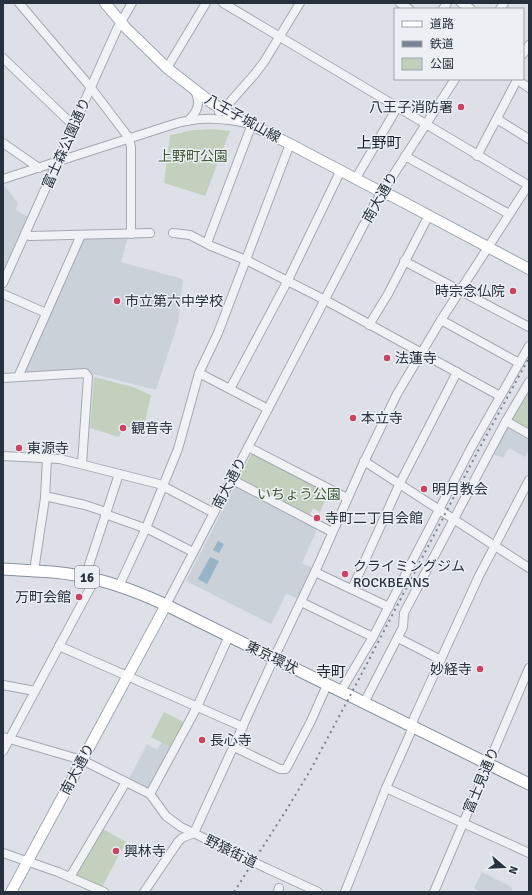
<svg xmlns="http://www.w3.org/2000/svg" width="532" height="895" font-family="Signika,'Noto Sans JP',sans-serif">
	<style>
		.built { fill: #cbd1d9 }
		.green { fill: #c4d0be }
		.water { fill: #98b2c6 }
		.lines { fill: none; stroke-linecap: round; stroke-linejoin: round }
		.minor-casing { stroke: #a3a8b1; stroke-width: 10 }
		.major-casing { stroke: #9da7b2; stroke-width: 12 }
		.highway-casing { stroke: #85909d; stroke-width: 13 }
		.minor { stroke: #f0f2f5; stroke-width: 8 }
		.major { stroke: #fff; stroke-width: 10 }
		.highway { stroke: #fff; stroke-width: 11 }
		.rail { stroke: #778290; stroke-width: 2; stroke-dasharray: 2 4; stroke-linecap: butt }
		.minor-bridge-casing { stroke: #a3a8b1; stroke-width: 10; stroke-linecap: butt }
		.minor-bridge { stroke: #f0f2f5; stroke-width: 8 }
		.poi-dot { fill: #ca4461; stroke: #ecf0f4; stroke-width: 1.5 }
		.labels { text-anchor: middle; stroke-width: 3; stroke-linejoin: round; paint-order: stroke }
		.shield { fill: #ecf0f4; stroke: #626a74; stroke-width: 1 }
		.shield-label { font-size: 13px; font-weight: bold; fill: #27303d }
		.poi-label { font-size: 14px; fill: #27303d; stroke: #ecf0f4; text-anchor: start }
		.street-label { font-size: 14px; fill: #27303d; stroke: #ecf0f4 }
		.park-label { font-size: 14px; fill: #3e5835; stroke: #ecf0f4 }
		.neighbourhood-label { font-size: 15px; fill: #19212d; stroke: #ecf0f4 }
	</style>
	<rect width="100%" height="100%" fill="#dde1e7"/>
	<!-- built -->
	<g class="built">
		<path d="M3,184L18,203L16,210L28,217L3,270Z"/>
		<path d="M82,237H128L121,262L183,279L178,323L156,390L93,374L24,373Z"/>
		<path d="M506,421L529,434V449L525,457L509,448L503,458L489,452Z"/>
		<path d="M237,482L319,525L302,563L316,569L302,600L286,594L271,624L186,581Z"/>
		<path d="M162,742L174,749L150,794L127,783L147,744L157,750Z"/>
		<path d="M482,872L512,887V892H480L474,888Z"/>
	</g>
	<!-- green -->
	<g class="green">
		<path d="M212,129L230,131L205,196L164,183L170,135L194,130Z"/>
		<path d="M94,377L133,387L151,395L143,431L124,426L119,437L90,428Z"/>
		<path d="M529,385V431L511,421L510,418Z"/>
		<path d="M254,449L331,489L320,512L313,508L308,519L237,482Z"/>
		<path d="M164,712L188,724L174,749L151,737Z"/>
		<path d="M103,829L126,842L102,887L74,875Z"/>
	</g>
	<!-- water -->
	<g class="water">
		<path d="M218,541L224,544L219,553L213,550Z"/>
		<path d="M210,557L219,561L207,584L198,579Z"/>
	</g>
	<g class="lines">
		<defs>
			<g id="minor">
				<path d="M19,3L88,84L129,138L131,147V234"/>
				<path d="M223,3L528,185"/>
				<path d="M400,3L409,9"/>
				<path d="M461,3L471,9"/>
				<path d="M443,9L447,3"/>
				<path d="M500,9L504,3"/>
				<path d="M523,54L529,45"/>
				<path d="M3,58L74,126"/>
				<path d="M167,68L206,3"/>
				<path d="M516,79L529,88"/>
				<path d="M219,112L223,110L254,75L264,62L300,3"/>
				<path d="M497,119L529,139"/>
				<path d="M188,121C198,111 201,103 195,91"/>
				<path d="M3,143L39,168"/>
				<path d="M405,156L509,214"/>
				<path d="M477,156L517,80"/>
				<path d="M356,178L397,108"/>
				<path d="M3,179L171,125C199,116 223,118 252,124L207,243"/>
				<path d="M173,233L190,235L211,246L246,260L325,300L500,396"/>
				<path d="M25,234L30,236L150,233"/>
				<path d="M404,261L529,327"/>
				<path d="M3,283L117,29L132,3"/>
				<path d="M3,294L46,313"/>
				<path d="M441,320L519,363"/>
				<path d="M369,325L388,294L429,215"/>
				<path d="M199,373L268,409"/>
				<path d="M18,377L81,235"/>
				<path d="M3,378L85,373L88,377L82,464"/>
				<path d="M230,389L287,282L341,170"/>
				<path d="M506,421L529,434"/>
				<path d="M248,447L347,498"/>
				<path d="M3,456L60,459L159,484L214,513"/>
				<path d="M364,461L529,568"/>
				<path d="M231,479L332,532"/>
				<path d="M45,498L49,497L85,505L106,512"/>
				<path d="M105,514L150,530L193,552"/>
				<path d="M34,571L45,498L47,458"/>
				<path d="M315,572L389,607"/>
				<path d="M85,577L119,474"/>
				<path d="M119,586L146,528L178,449L199,373L218,333L290,144"/>
				<path d="M352,589L400,483L457,372"/>
				<path d="M301,602L373,637"/>
				<path d="M166,605L374,205L455,79"/>
				<path d="M398,638L441,660"/>
				<path d="M59,646L243,727"/>
				<path d="M3,685L35,691"/>
				<path d="M341,691L373,637L471,448L529,346"/>
				<path d="M364,703L403,627L404,613L506,421L529,382"/>
				<path d="M3,737L75,758L90,764L150,794L166,816L181,827L239,855"/>
				<path d="M234,747L280,769H286L311,721L327,685"/>
				<path d="M3,751L95,579"/>
				<path d="M386,788L529,853"/>
				<path d="M150,794L197,707L229,636"/>
				<path d="M194,833L274,658L315,572L363,464L397,394L441,320L529,184"/>
				<path d="M3,853L58,872L104,892"/>
				<path d="M266,868L318,892"/>
				<path d="M70,877L126,782"/>
				<path d="M144,892L178,842L182,838L194,833"/>
				<path d="M278,892L279,888"/>
				<path d="M345,892L386,788L410,734L414,718L479,576L529,480"/>
				<path d="M434,892L529,668"/>
			</g>
			<g id="major">
				<path d="M105,3L125,27L167,68L212,103L232,115L290,144L381,192L392,196L529,269"/>
				<path d="M11,892L166,605"/>
			</g>
			<path id="highway" d="M3,569C19,570 36,571 52,572C91,575 130,588 166,605L529,784"/>
		</defs>
		<!-- minor casing -->
		<use href="#minor" class="minor-casing"/>
		<!-- major casing -->
		<use href="#major" class="major-casing"/>
		<!-- highway casing -->
		<use href="#highway" class="highway-casing"/>
		<!-- minor -->
		<use href="#minor" class="minor"/>
		<!-- major -->
		<use href="#major" class="major"/>
		<!-- highway -->
		<use href="#highway" class="highway"/>
		<!-- rail -->
		<path class="rail" d="M234,892L287,809L311,769L350,696L480,447L529,358"/>
		<defs>
			<path id="minor-bridge" d="M239,855L266,868"/>
		</defs>
		<!-- minor-bridge casing -->
		<use href="#minor-bridge" class="minor-bridge-casing"/>
		<!-- minor-bridge -->
		<use href="#minor-bridge" class="minor-bridge"/>
	</g>
	<!-- markers -->
	<g class="poi-dot">
		<circle cx="461" cy="107" r="4"/>
		<circle cx="513" cy="291" r="4"/>
		<circle cx="117" cy="301" r="4"/>
		<circle cx="387" cy="358" r="4"/>
		<circle cx="353" cy="418" r="4"/>
		<circle cx="123" cy="428" r="4"/>
		<circle cx="19" cy="448" r="4"/>
		<circle cx="424" cy="489" r="4"/>
		<circle cx="317" cy="518" r="4"/>
		<circle cx="345" cy="574" r="4"/>
		<circle cx="79" cy="597" r="4"/>
		<circle cx="480" cy="669" r="4"/>
		<circle cx="202" cy="740" r="4"/>
		<circle cx="116" cy="851" r="4"/>
	</g>
	<g class="labels">
		<!-- shield labels -->
		<rect class="shield" x="75" y="566" width="24" height="22" rx="3"/>
		<g class="shield-label">
			<text x="87" y="582">16</text>
		</g>
		<!-- poi labels -->
		<g class="poi-label">
			<text x="453" y="112" text-anchor="end">八王子消防署</text>
			<text x="505" y="296" text-anchor="end">時宗念仏院</text>
			<text x="125" y="306">市立第六中学校</text>
			<text x="395" y="363">法蓮寺</text>
			<text x="361" y="423">本立寺</text>
			<text x="131" y="433">観音寺</text>
			<text x="27" y="453">東源寺</text>
			<text x="432" y="494">明月教会</text>
			<text x="325" y="523">寺町二丁目会館</text>
			<text x="353" y="571">クライミングジム<tspan x="353" dy="16">ROCKBEANS</tspan></text>
			<text x="71" y="602" text-anchor="end">万町会館</text>
			<text x="472" y="674" text-anchor="end">妙経寺</text>
			<text x="210" y="745">長心寺</text>
			<text x="124" y="856">興林寺</text>
		</g>
		<!-- street labels -->
		<g class="street-label">
			<text transform="translate(243 118) rotate(29)" y="5">八王子城山線</text>
			<text transform="translate(66 143) rotate(-66)" y="5">富士森公園通り</text>
			<text transform="translate(380 197) rotate(-60)" y="5">南大通り</text>
			<text transform="translate(229 483) rotate(-62)" y="5">南大通り</text>
			<text transform="translate(272 657) rotate(26)" y="5">東京環状</text>
			<text transform="translate(77 769) rotate(-62)" y="5">南大通り</text>
			<text transform="translate(481 780) rotate(-67)" y="5">富士見通り</text>
			<text transform="translate(231 851) rotate(26)" y="5">野猿街道</text>
		</g>
		<!-- park labels -->
		<g class="park-label">
			<text x="193" y="161">上野町公園</text>
			<text x="299" y="499">いちょう公園</text>
		</g>
		<!-- neighbourhood labels -->
		<g class="neighbourhood-label">
			<text x="379" y="148">上野町</text>
			<text x="331" y="677">寺町</text>
		</g>
	</g>
	<!-- border -->
	<rect width="532" height="895" fill="none" stroke="#27303d" stroke-width="8"/>
	<!-- legend -->
	<rect x="394" y="8" width="130" height="72" fill="#ecf0f4" stroke="#9da3ab"/>
	<rect x="402" y="21" width="20" height="6" fill="#ffffff" stroke="#9da3ab"/>
	<text x="430" y="28" font-size="12" fill="#27303d">道路</text>
	<rect x="402" y="41" width="20" height="6" fill="#778290" stroke="#9da3ab"/>
	<text x="430" y="48" font-size="12" fill="#27303d">鉄道</text>
	<rect x="402" y="58" width="20" height="12" fill="#c4d0be" stroke="#9da3ab"/>
	<text x="430" y="68" font-size="12" fill="#27303d">公園</text>
	<!-- north arrow -->
	<g transform="translate(504 867) rotate(109)" stroke="#ecf0f4" stroke-width="3" paint-order="stroke">
	<path d="M0-3L7 15L0 10L-7 15Z" fill="#27303d"/>
	<text y="-6" font-size="11" font-weight="bold" text-anchor="middle" fill="#27303d">N</text>
	</g>
</svg>
